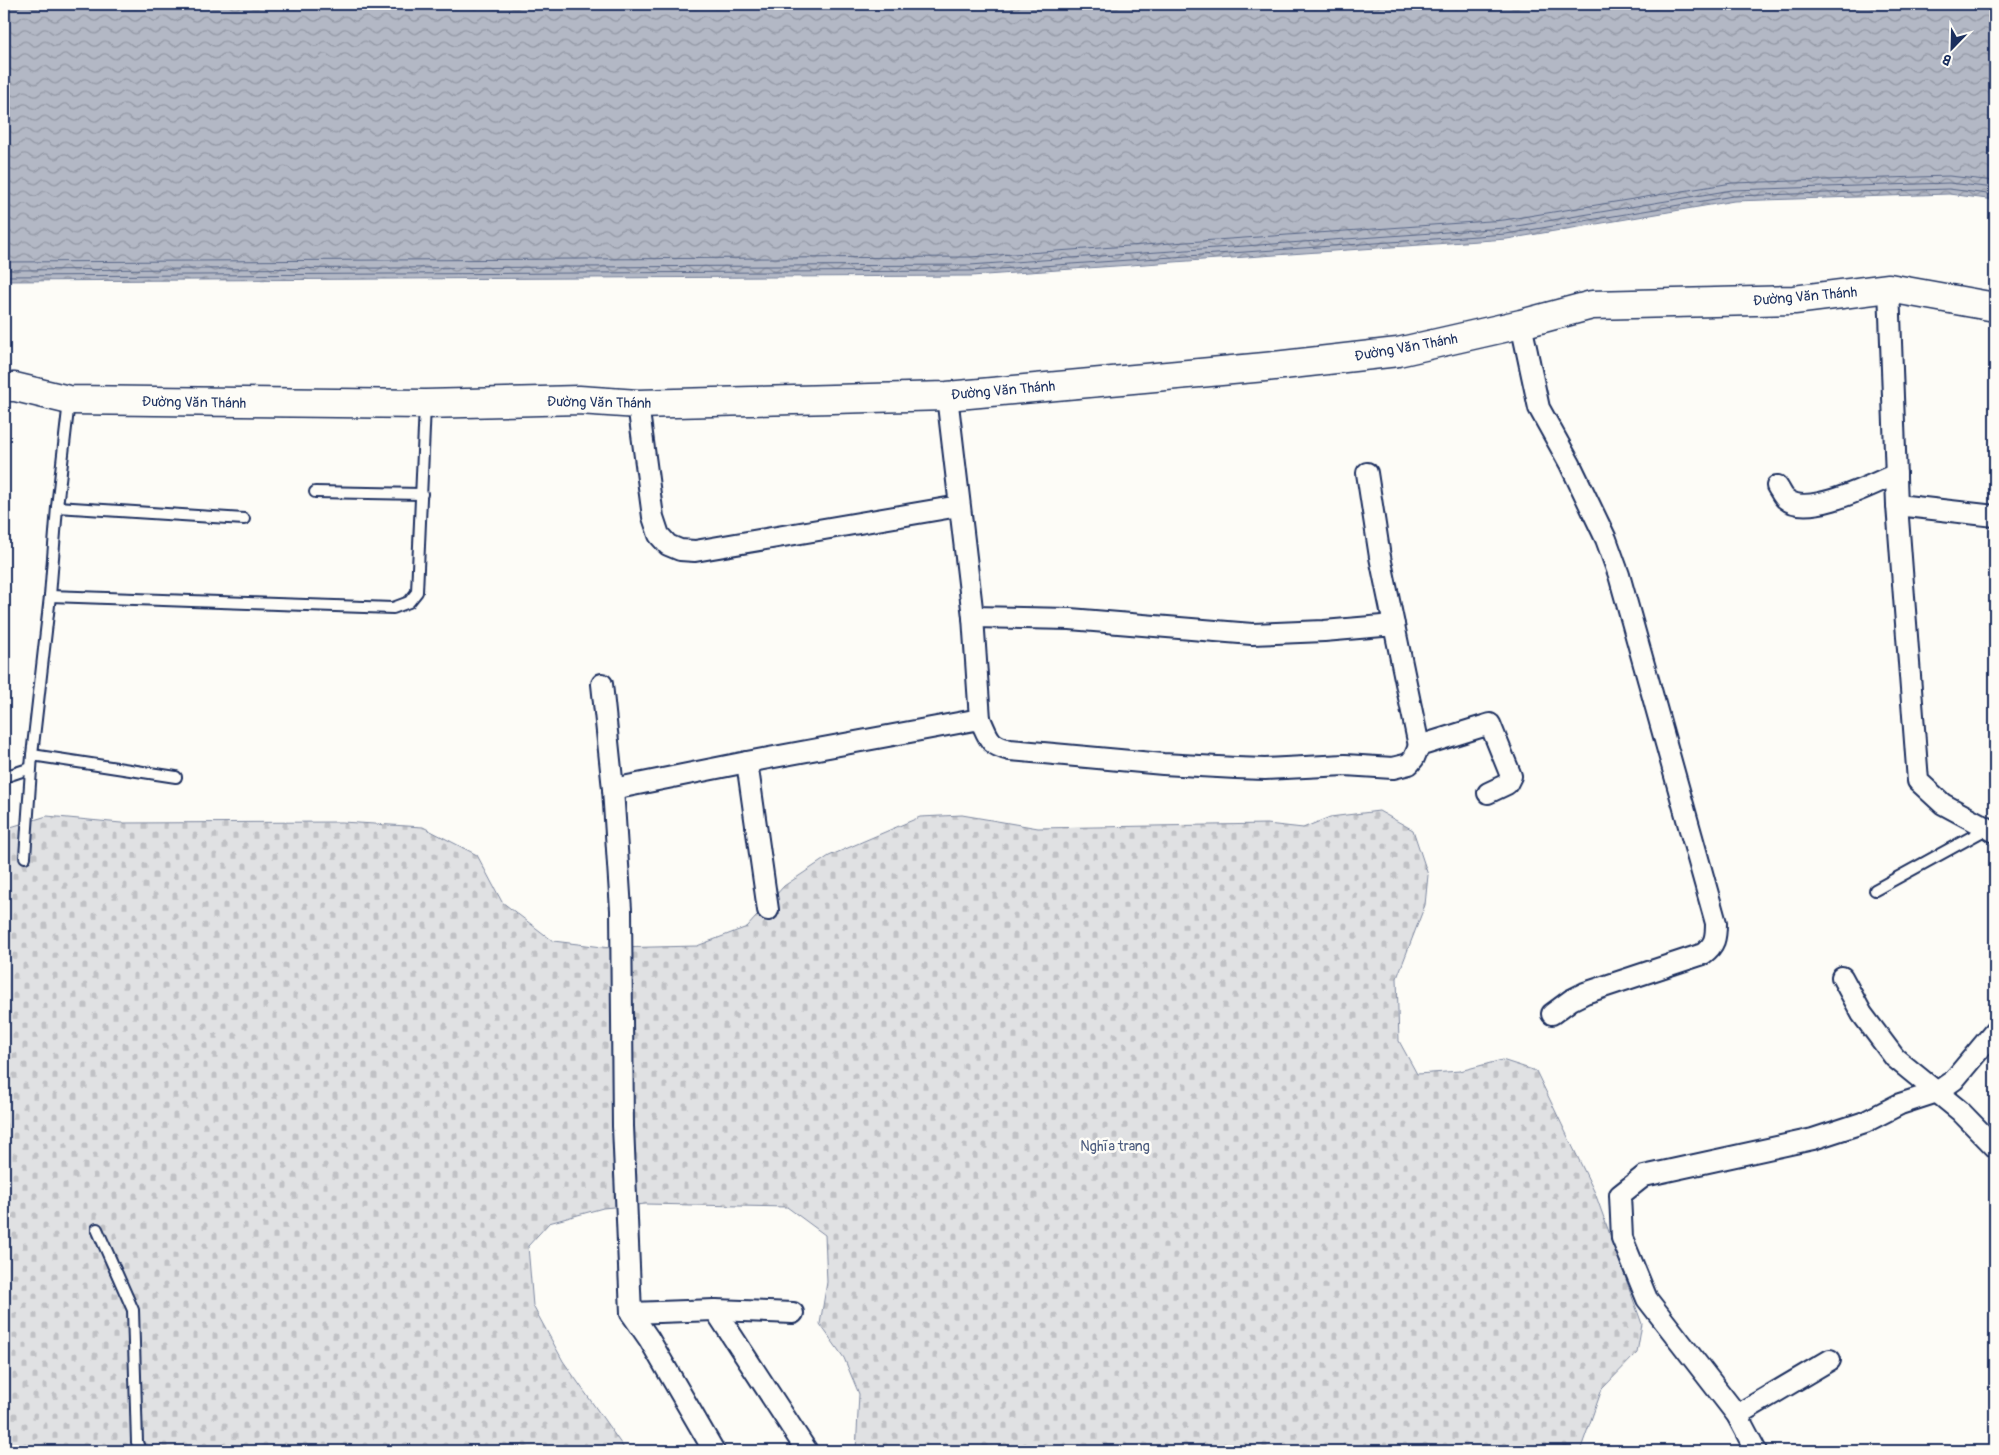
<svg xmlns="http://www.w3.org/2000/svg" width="1999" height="1455" font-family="Pangolin,sans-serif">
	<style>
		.cemetery { fill: url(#cemetery-stones); stroke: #7e88a0 }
		.water { fill: url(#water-waves); stroke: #76819c }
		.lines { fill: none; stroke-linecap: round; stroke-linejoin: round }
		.shore { stroke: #586687; stroke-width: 1 }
		.lane-casing { stroke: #1b2f5e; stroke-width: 14 }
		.street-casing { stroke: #1b2f5e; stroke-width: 24 }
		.secondary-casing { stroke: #1b2f5e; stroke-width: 31 }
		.lane { stroke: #fdfcf7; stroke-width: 10 }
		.street { stroke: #fdfcf7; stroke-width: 20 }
		.secondary { stroke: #fdfcf7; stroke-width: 28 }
		.labels { text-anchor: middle; stroke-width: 5; stroke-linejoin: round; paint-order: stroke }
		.street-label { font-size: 14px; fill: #1b2f5e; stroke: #fdfcf7 }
		.park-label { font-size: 14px; fill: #4c5c7f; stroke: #fdfcf7 }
	</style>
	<defs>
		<pattern id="cemetery-stones" width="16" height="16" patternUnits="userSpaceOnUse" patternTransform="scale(1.25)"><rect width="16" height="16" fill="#e0e1e3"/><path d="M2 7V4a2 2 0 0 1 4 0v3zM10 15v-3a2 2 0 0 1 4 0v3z" fill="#c0c1c5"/></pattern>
		<pattern id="water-waves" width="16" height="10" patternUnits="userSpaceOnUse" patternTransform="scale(1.25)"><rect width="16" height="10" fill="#b3b8c5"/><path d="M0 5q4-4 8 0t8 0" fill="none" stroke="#9196a3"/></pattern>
	</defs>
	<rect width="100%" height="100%" fill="#fdfcf7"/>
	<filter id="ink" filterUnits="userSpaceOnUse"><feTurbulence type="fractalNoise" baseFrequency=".02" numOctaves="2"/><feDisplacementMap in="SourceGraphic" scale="10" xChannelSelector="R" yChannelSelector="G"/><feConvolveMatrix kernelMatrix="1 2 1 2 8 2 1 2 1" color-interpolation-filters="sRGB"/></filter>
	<g filter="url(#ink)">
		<!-- cemetery -->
		<path class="cemetery" d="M1379,811L1413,830L1428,875L1425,905L1397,978L1399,1041L1417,1074L1460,1071L1502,1060L1536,1071L1595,1193L1642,1324L1637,1353L1602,1389L1580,1451H856L859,1394L844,1358L820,1324L827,1282L825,1235L787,1207L646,1204L603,1208L549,1223L528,1246L533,1306L563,1361L626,1451H4V829L47,816L121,823L342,822L423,827L477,855L502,902L553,941L611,948L697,946L747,927L784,886L829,856L920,817L962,815L1038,828L1267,824L1303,828L1330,817Z"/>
		<!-- water -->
		<path class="water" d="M4,4H1995V200L1949,194L1734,201L1507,239L971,276L4,281Z"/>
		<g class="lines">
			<!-- shore -->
			<g class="shore">
				<path d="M4,262L970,257L1504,220L1732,183L1949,176L1995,181"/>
				<path d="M4,270L970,265L1505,228L1732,190L1949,183L1995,188"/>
				<path d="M4,276L970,271L1506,234L1733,196L1949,189L1995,195"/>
			</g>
			<defs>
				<g id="lane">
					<path d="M315,492L422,494"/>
					<path d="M57,507L244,519"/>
					<path d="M50,596L393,608L409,602L417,592L425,405"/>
					<path d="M32,755L176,777"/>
					<path d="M4,777L31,768"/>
					<path d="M25,857L32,755L50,596L57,507L69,401"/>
					<path d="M1875,890L1988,828"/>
					<path d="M97,1229L133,1310L137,1442L140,1451"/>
				</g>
				<g id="street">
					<path d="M1889,288L1897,505L1918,781L1943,804L1995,832"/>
					<path d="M1521,324L1539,408L1570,464L1606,539L1619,575L1716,923C1716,938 1715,945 1703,954L1585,993L1571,1000L1552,1014"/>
					<path d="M638,404L653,517L659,535L668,545L680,550L695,551L959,506"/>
					<path d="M1367,473L1380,557L1394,625"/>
					<path d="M1777,486C1780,490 1782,496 1786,499C1808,518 1873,484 1896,474"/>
					<path d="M1897,505L1995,516"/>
					<path d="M973,617L1070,619L1252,634L1324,631L1394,625L1419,746L1490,724L1511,776L1507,784L1488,793"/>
					<path d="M602,684L613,789"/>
					<path d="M980,719C989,738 988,745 1010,750L1163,764L1236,768L1265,769L1345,765L1393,768L1409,764L1414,758L1419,746"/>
					<path d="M747,762L768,910"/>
					<path d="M1842,977L1862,1014L1895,1058L1960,1111L1995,1147"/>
					<path d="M715,1310L807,1451"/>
					<path d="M631,1313L715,1310L793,1313"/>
					<path d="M1737,1415L1830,1360"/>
					<path d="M714,1451L649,1339L631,1313L623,1126L621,910L613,789L747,762L980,719L973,617L947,396"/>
					<path d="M1756,1451L1737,1415L1647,1299L1622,1238L1620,1195L1644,1176L1813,1139L1865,1122L1900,1104L1937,1092L1954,1080L1995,1031"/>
				</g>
				<path id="secondary" d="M4,387H15L69,400L425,404L579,400L638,404L947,396L1265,367L1398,352L1521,324L1592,305L1794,300L1889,288L1995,307"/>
			</defs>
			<!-- lane casing -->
			<use href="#lane" class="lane-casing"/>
			<!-- street casing -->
			<use href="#street" class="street-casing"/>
			<!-- secondary casing -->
			<use href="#secondary" class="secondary-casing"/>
			<!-- lane -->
			<use href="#lane" class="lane"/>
			<!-- street -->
			<use href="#street" class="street"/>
			<!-- secondary -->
			<use href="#secondary" class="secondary"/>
		</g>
	</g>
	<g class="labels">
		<!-- street labels -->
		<g class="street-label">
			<text transform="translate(1805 296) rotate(-5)" y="5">Đường Văn Thánh</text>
			<text transform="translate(1406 347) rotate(-10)" y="5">Đường Văn Thánh</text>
			<text transform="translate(1003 390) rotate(-5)" y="5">Đường Văn Thánh</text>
			<text transform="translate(194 402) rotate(1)" y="5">Đường Văn Thánh</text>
			<text transform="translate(599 402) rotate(1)" y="5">Đường Văn Thánh</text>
		</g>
		<!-- park labels -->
		<g class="park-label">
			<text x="1115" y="1151">Nghĩa trang</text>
		</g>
	</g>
	<!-- margin -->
	<rect width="1999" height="1455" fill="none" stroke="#fdfcf7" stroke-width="20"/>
	<rect x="10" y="10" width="1979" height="1435" fill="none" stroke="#1b2f5e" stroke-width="2" filter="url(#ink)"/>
	<!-- north arrow -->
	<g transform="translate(1952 48) rotate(203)" stroke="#fdfcf7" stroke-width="4" paint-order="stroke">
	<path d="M0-4L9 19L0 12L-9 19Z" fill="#1b2f5e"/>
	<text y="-8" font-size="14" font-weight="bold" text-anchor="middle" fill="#1b2f5e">B</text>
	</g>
</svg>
